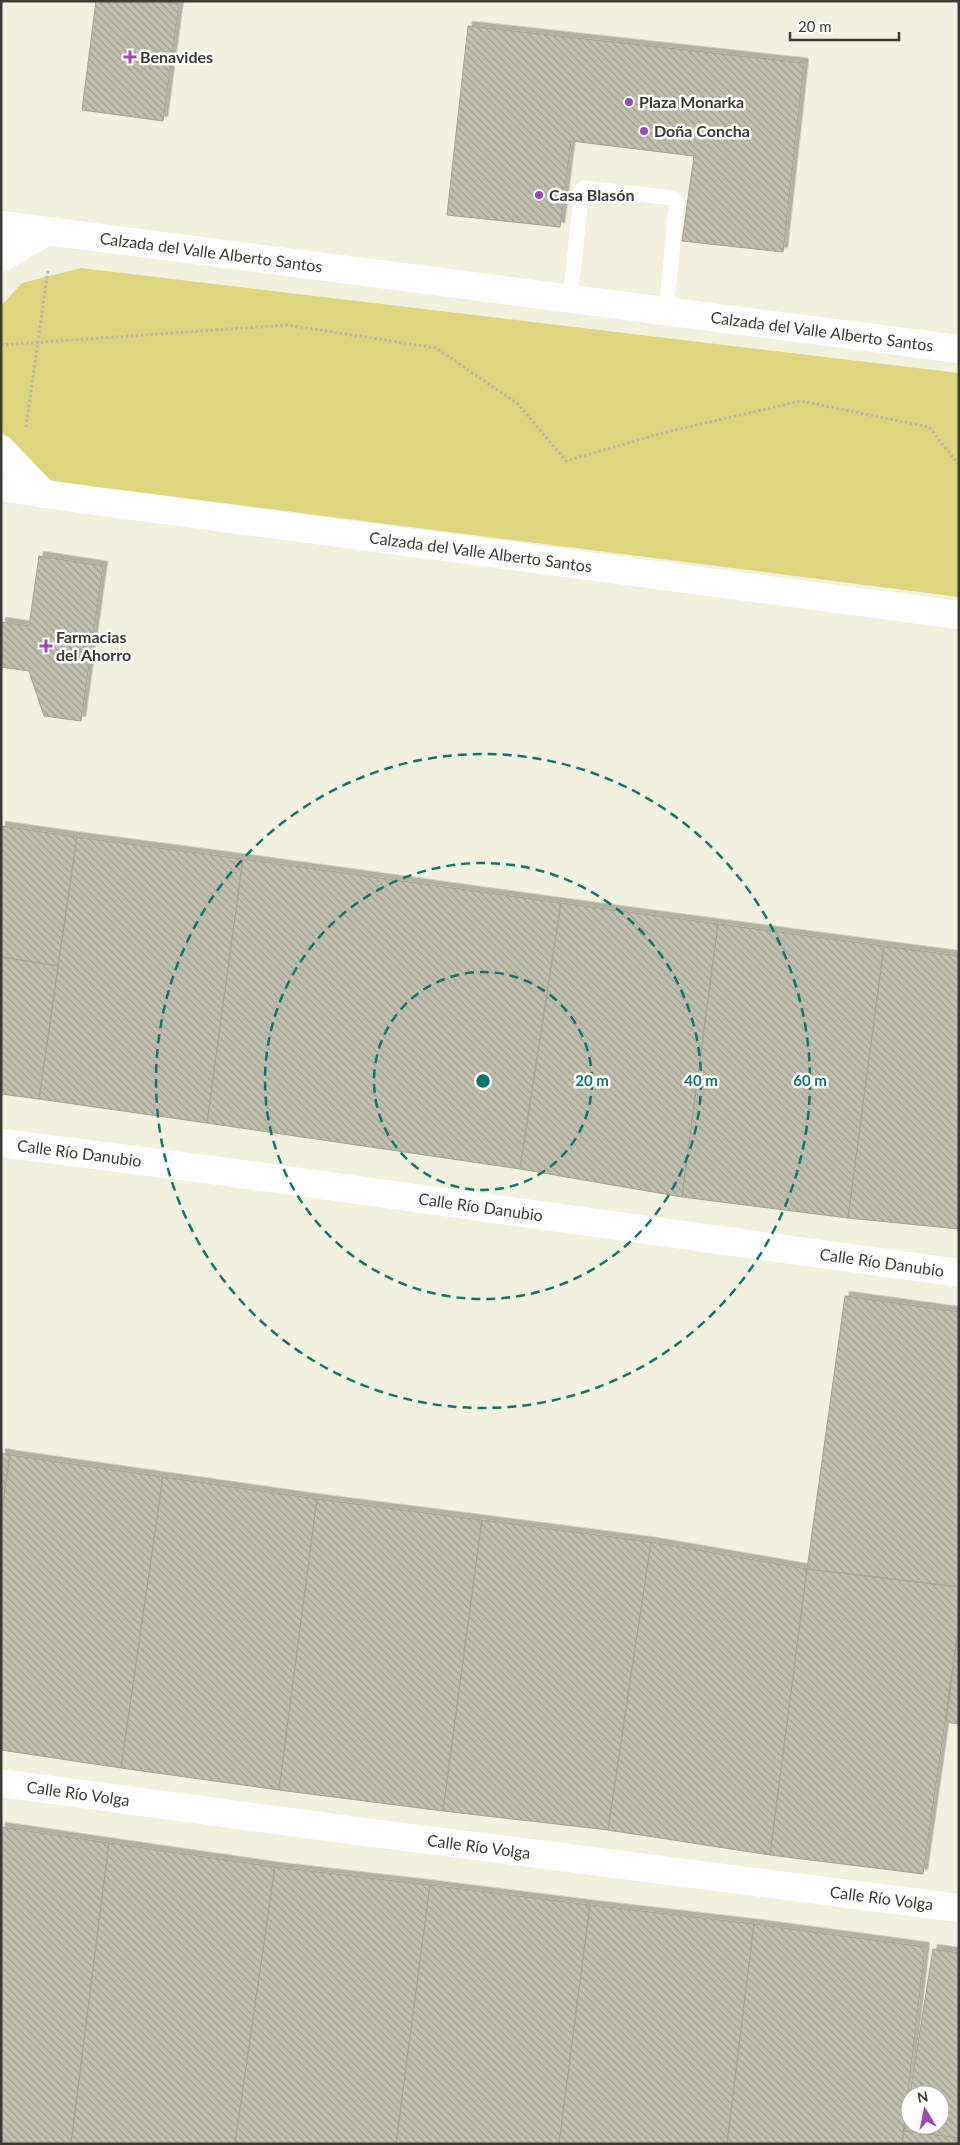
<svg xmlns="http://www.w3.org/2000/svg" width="960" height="2145" font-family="Lato,sans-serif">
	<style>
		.green { fill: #ded67f }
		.building { fill: url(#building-back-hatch); stroke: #a3a28f; fill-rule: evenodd; filter: url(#shadow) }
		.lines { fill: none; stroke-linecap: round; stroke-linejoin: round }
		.path { stroke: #bbbaaa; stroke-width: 3; stroke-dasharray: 2.5 2.5; stroke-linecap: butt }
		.lane { stroke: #fff; stroke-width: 15 }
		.street { stroke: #fff; stroke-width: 28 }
		.secondary { stroke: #fff; stroke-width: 28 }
		.ring { fill: none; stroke: #0f766e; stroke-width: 2.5; stroke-dasharray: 9 6 }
		.poi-dot { fill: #9f47b3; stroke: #fff; stroke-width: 2 }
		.labels { text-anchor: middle; stroke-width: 5; stroke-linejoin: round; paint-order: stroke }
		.poi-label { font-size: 16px; font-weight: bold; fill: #3b3b33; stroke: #fff; text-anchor: start }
		.street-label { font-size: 16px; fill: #3b3b33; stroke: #fff }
		.centre { fill: #0f766e; stroke: #fff; stroke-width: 2.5 }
		.ring-label { font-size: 15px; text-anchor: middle; font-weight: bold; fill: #0f766e; stroke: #fff; stroke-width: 5; stroke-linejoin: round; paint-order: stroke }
	</style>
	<defs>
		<pattern id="building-back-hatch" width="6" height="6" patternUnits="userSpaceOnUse" patternTransform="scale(1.25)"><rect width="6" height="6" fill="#c1c0ad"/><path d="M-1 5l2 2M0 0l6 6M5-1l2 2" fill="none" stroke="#9e9d8d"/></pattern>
		<filter id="shadow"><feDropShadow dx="4.5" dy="-4.5" stdDeviation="0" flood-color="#0004"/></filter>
	</defs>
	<rect width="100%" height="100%" fill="#f2f1dd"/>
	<!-- green -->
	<path class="green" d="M81,268L959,373V597L51,481L5,437L1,427V306L22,283Z"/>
	<!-- building -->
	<g class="building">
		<path d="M96,1H159L179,4L163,121L82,110Z"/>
		<path d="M468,26L804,63L783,252L682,241L694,156L571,141L560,227L447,215Z"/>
		<path d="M39,556L103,566L81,721L44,716L29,671L1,667V622L29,626Z"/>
		<path d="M1,826L77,837L58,966L1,957Z"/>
		<path d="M77,837L243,859L207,1123L39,1099Z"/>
		<path d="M243,859L561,903L520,1169L207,1123Z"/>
		<path d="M561,903L718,924L682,1197L520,1169Z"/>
		<path d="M718,924L884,946L848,1218L682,1197Z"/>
		<path d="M884,946L959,956V1229L848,1218Z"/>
		<path d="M1,957L58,966L39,1099L1,1094Z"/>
		<path d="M845,1296L959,1312V1587L807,1569Z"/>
		<path d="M1,1453L10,1455L1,1516Z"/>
		<path d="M10,1455L163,1477L121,1768L1,1750V1516Z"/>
		<path d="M163,1477L317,1499L279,1790L121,1768Z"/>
		<path d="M317,1499L482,1520L443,1811L279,1790Z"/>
		<path d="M482,1520L651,1542L608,1830L443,1811Z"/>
		<path d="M651,1542L807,1569L770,1855L608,1830Z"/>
		<path d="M807,1569L959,1587V1624L923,1874L770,1855Z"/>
		<path d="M959,1624V1724L946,1722Z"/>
		<path d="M1,1827L109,1843L71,2144H1Z"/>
		<path d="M109,1843L275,1867L235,2144H71Z"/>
		<path d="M275,1867L430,1885L396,2144H235Z"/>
		<path d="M430,1885L590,1905L559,2144H396Z"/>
		<path d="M590,1905L754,1924L727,2144H559Z"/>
		<path d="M754,1924L925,1947L902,2144H727Z"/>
		<path d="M933,1949L959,1953V2138L904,2131ZM910,2095H940V2125H910Z"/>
		<path d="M904,2131L959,2138V2144H902Z"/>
	</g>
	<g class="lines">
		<!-- path -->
		<g class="path">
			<path d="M1,345L287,325L436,348L518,404L566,461L666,432L801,401L929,427L959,465"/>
			<path d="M26,427L48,269"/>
		</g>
		<!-- lane -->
		<path class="lane" d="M570,298L582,190L584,188L673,198L677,202L666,311"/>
		<!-- street -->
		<g class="street">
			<path id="s1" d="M1,1143L220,1171L959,1273"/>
			<path id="s2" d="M1,1783L350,1830L959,1908"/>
		</g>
		<!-- secondary -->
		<g class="secondary">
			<path id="s3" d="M1,225L959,349"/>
			<path d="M1,258L48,231"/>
			<path d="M1,449L44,494"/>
			<path id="s4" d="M1,487L80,499L959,615"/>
		</g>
	</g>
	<!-- distance rings -->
	<g class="ring">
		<circle cx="483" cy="1081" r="109"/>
		<circle cx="483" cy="1081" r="218"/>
		<circle cx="483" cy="1081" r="327"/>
	</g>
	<!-- markers -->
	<g class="poi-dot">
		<path d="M127.5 49.5h5v5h5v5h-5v5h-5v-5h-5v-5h5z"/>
		<circle cx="629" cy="102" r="5"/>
		<circle cx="644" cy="131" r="5"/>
		<circle cx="539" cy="195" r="5"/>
		<path d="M43.5 638.5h5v5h5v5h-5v5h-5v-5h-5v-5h5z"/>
	</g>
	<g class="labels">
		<!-- poi labels -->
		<g class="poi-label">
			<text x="140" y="63">Benavides</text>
			<text x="639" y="108">Plaza Monarka</text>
			<text x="654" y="137">Doña Concha</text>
			<text x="549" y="201">Casa Blasón</text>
			<text x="56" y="643">Farmacias<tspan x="56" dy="18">del Ahorro</tspan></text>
		</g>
		<!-- street labels -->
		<g class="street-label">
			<text dy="6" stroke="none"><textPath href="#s3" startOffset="212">Calzada del Valle Alberto Santos</textPath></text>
			<text dy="6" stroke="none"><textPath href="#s3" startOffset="828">Calzada del Valle Alberto Santos</textPath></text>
			<text dy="6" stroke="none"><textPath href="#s4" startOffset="484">Calzada del Valle Alberto Santos</textPath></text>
			<text dy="6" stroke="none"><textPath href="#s1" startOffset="79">Calle Río Danubio</textPath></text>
			<text dy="6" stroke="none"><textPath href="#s1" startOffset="484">Calle Río Danubio</textPath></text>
			<text dy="6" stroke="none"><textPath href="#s1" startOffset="889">Calle Río Danubio</textPath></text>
			<text dy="6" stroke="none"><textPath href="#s2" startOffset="78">Calle Río Volga</textPath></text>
			<text dy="6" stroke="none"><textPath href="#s2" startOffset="482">Calle Río Volga</textPath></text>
			<text dy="6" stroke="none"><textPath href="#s2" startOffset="888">Calle Río Volga</textPath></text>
		</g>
	</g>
	<circle cx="483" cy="1081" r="8" class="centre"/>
	<g class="ring-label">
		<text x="592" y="1086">20 m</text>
		<text x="701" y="1086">40 m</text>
		<text x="810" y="1086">60 m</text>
	</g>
	<!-- border -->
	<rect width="960" height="2145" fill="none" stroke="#3b3b33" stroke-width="5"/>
	<!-- north arrow -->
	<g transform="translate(925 2110) rotate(350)"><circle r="24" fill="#ffffff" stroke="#b1b1ad"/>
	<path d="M0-4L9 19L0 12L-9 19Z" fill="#9f47b3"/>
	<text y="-8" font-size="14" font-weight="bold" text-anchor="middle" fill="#3b3b33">N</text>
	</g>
	<!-- scale -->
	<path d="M790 32v8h109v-8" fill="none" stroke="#3b3b33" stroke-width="2.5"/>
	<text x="798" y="32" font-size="15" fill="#3b3b33" stroke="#ffffff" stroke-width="4" paint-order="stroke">20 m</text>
</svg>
